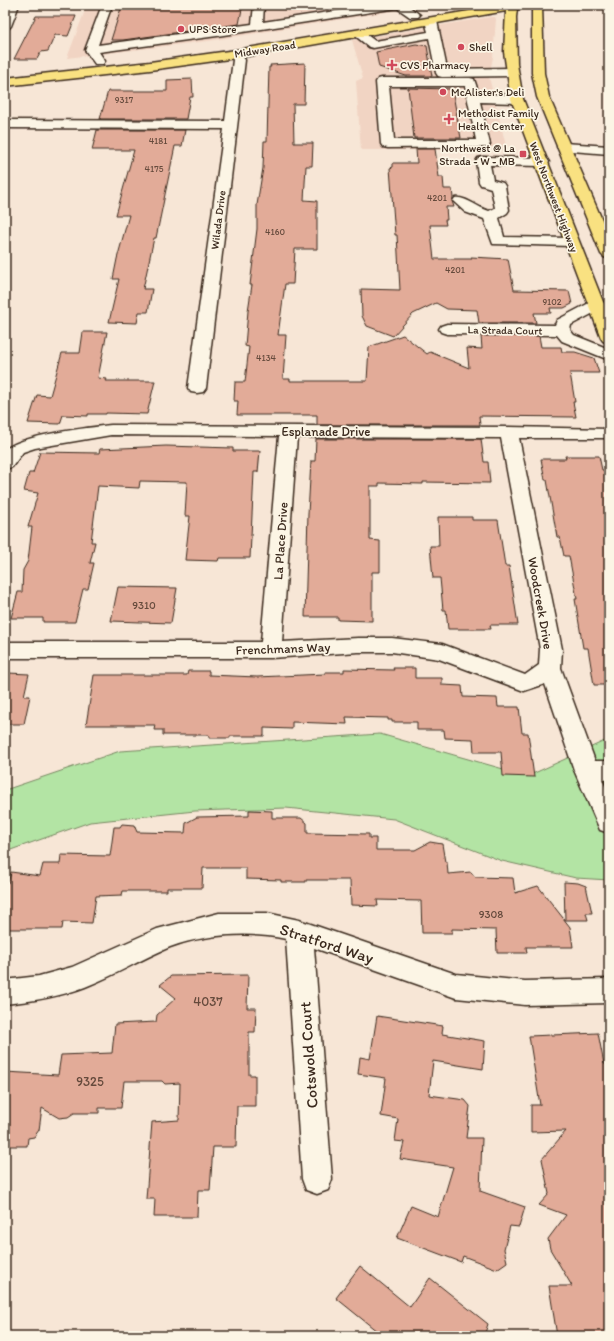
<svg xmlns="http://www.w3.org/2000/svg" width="614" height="1341" font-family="Itim,sans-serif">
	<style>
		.built { fill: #f1d4c3 }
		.green { fill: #b3e4a4; stroke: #778761 }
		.building { fill: #e2ab98; stroke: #3b2a1e }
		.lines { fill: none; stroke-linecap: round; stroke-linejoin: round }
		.minor-casing { stroke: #3b2a1e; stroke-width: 3 }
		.major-casing { stroke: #3b2a1e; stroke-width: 3 }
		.minor { fill: #fcf5e5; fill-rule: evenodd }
		.major { fill: #f9e181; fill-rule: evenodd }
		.poi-dot { fill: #d1495b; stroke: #fcf5e5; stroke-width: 1.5 }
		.labels { text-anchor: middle; stroke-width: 3.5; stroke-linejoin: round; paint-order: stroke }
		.far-number-label { font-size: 9px; fill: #654a3c }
		.far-poi-label { font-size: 11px; fill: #3b2a1e; stroke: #fcf5e5; text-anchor: start }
		.far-street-label { font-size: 11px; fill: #3b2a1e; stroke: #fcf5e5 }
		.number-label { font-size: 11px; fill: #654a3c }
		.street-label { font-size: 13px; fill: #3b2a1e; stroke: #fcf5e5 }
		.near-number-label { font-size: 13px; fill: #654a3c }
		.near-street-label { font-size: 16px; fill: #3b2a1e; stroke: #fcf5e5 }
	</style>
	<rect width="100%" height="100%" fill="#f7e6d6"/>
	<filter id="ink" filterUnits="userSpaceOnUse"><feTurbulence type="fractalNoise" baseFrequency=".025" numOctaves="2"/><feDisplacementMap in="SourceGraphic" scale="8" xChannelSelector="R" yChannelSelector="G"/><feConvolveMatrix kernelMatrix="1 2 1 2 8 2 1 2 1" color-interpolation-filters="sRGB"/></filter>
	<g filter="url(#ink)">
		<!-- built -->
		<g class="built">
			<path d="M87,5H430L208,41L67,58Z"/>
			<path d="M490,17H495L496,19L493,57L489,77L507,150H361L356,81L363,78L352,40Z"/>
		</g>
		<!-- green -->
		<path class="green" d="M380,734L528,776L609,739V880L576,878L502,861L394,819L286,808L195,811L90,822L5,852V790L120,751Z"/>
		<!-- building -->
		<g class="building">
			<path d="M122,5H232L242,9L239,24L123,40H111Z"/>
			<path d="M36,16H76L68,36L55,35L48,51L41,52L37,59H14Z"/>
			<path d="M416,44L427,46L432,76H406L379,67L376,52Z"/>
			<path d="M305,63L304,104H293L294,143H313L312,166H306L304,200L317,201V249H295L293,284H285L278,335H286L283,379H290V381H367L369,347L403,335L427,354L430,352L469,368L467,348L482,349L481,336H539L541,347H561L562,352H575L594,358L599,373H570L575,402H573L576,417L479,416L480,425H317V415H237L238,401H234L235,382H245L249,347L245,346L248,311L252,285H250L257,229V205L263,168L264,141H267L269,67H271L270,65Z"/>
			<path d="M192,79L193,97H190L186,119H100L108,91H167V80Z"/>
			<path d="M408,88L452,89L461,138H414Z"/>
			<path d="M97,130H185L182,146H175L156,238H154L143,289H152L148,312H139L137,323L109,322L119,279H113L117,259L129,215H116L134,150H92Z"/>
			<path d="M416,149H435L439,177H443L444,189H452L453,198L452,201L454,207H446L447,220H445L446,225H430L434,259H472L471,257L508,259L514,290L569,291L572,304L564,308H550L551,313H534L536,323H479L477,310L447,309L436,303L413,314L393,336L367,326L362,316L361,289L400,290L397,235H395L390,168L393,167V163H417Z"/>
			<path d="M83,332H107L98,378L107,379L106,381H155L147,414L106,413V414H88V416L63,415L60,424L28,423L37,395L50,396L62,353H80Z"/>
			<path d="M316,439H481L484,462H488L490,483L423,482V484L379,483V486H370V540L380,541V572H372V621L338,620V617H305L308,514L311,461H315Z"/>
			<path d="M166,446L233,448V451H260L258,472H254L250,558H219L218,561L185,560L190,516H185L187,482L140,481L139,488L98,486L91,542H95L90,563H94L88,589H83L75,622H43V618H11L18,592H22L23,570L28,561L32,527H28L38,493L24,491L29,473H33L40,452L99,453L100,449Z"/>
			<path d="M565,456H599L602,470H609V685H594L588,648H583L575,599H577L569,556H564L560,537H557L547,480H545L541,459H566Z"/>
			<path d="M438,517H472V520H498L505,566H509L518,625H490L491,629H448L446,610H443L440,578H433L430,546H439Z"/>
			<path d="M118,587L177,588L171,623L111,621Z"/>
			<path d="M393,668H415V678H442V685L462,686L463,697L497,698L498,707H519L522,733H528L534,777L503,776L501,752H474L473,739L445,738L444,730H417V722H392V720H388V718L346,717L347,724L292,722V729L264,728V736H230V738H209V735H163V730H154L155,725H86L94,675H187L188,671H209V675L257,677L325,674V672H344V669L394,670Z"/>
			<path d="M8,673L29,674L24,696H30L24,724H5V685Z"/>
			<path d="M249,810L272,811V818H301L307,823V833L369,834V838H376V850H415L430,842L442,844L445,862H447L448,874L471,872L475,877L513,878L515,893L538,886L570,927L573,947H526L527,953H497L496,930L452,929V933H422L421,901L377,900L378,906L351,905L350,880H306V882H281V880L246,879V868H203L202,888H167V891H123L122,895L96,896L92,923L63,922L62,929H5V883H8L11,872L40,876L43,864H60L61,855L110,856L114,827H120L122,824L134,825L137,832L185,833L186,823L197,817L249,816Z"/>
			<path d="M564,882L578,883L586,886L592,913H586L588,920H565Z"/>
			<path d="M248,975L247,1008H256L255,1032H249V1075H255V1106H237L236,1147H213L210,1190H198L197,1217H154L155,1199H146L152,1122L179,1120L180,1083L165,1084L162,1081H124L121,1108H99V1113H74L68,1117L59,1118L42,1108L39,1130L34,1137L28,1138L27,1146H5V1072L58,1075L61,1055L112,1053L115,1024L156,1022L157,1015L176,998L160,985L171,976Z"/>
			<path d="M377,1016L443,1026L442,1034L485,1041L483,1069L433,1061L429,1095L465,1100L470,1106L466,1138H482L480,1191L525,1207L519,1227L510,1226L504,1249L507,1262L497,1269L463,1256L461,1262L397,1238L411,1206L438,1217L453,1167L400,1159L404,1142L395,1141L398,1119L381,1116L386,1078L358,1074L360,1057L370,1059Z"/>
			<path d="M598,1033L604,1064H609V1336H557L549,1286H572L550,1249L548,1239L566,1215L539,1205L549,1194L542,1159L566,1131L531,1132V1105H540L529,1036Z"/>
			<path d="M360,1266L410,1307L430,1278L488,1324L484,1336H383L336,1298Z"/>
		</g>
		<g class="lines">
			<defs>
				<g id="minor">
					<path d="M9,5H19L11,26L9,28L5,29V13Z"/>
					<path d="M102,5H112L98,45L252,24L254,5H264L263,22L375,5H407L420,15L418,17H410L397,8L217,36L99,52L105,61L103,64H95L85,50Z"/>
					<path d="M431,18L437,21L447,69L511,68L515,69L517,72L515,75L511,76L442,77L438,76L436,73L429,38L373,48L369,47L353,34L355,32H363L375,41L428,32L425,21Z"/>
					<path d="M236,50L240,52L245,60L206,388L203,392L197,393L191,392L188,388L224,129L5,128V120L225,121L233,60L230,54L232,52Z"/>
					<path d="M382,78H470L474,79L479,94L517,95L521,96L523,99L521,102L517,103L480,102L490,144L488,147L388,148L383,147L381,144L376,82L378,79ZM389,86H465L476,140H394Z"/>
					<path d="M564,143L609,146V154L559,150L557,147L559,144Z"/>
					<path d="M483,157L542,158L547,159L549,162L547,165L542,166L490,165L493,180L503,183L505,186L509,210L507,213L499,218L504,237L571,238L576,239L578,242L576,245L571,246L493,244L484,219L465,212L453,201L455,198C465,196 478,208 489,211L495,208L491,188L481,185L479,182L476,161L478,158Z"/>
					<path d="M597,300L603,302L605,305L603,308L571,325L570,330L574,335L609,349V360L562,341L557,335L447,334L441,332L439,329L441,326L447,324L555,325L557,320L591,302Z"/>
					<path d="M111,425L509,427L609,429V437L604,438H519L562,649L561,668L595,761H609V779H602L609,795V833L600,830L597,823L574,770L545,684L524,691L439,659L392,652H358L271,658H5V642H261L279,436L111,435L35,448L23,452L12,467L5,469V450C20,435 87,428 111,425ZM297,437L501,438L540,649L539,665L525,675L442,644L392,638H358L282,642Z"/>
					<path d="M219,913H267L299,920L456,974L525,981L609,979V1003L525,1005L456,998L314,948L332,1179L328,1190L317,1194L306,1190L302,1179L286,939C250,931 206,934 170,947C141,959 114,976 85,987C59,997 32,1001 5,1004V980L39,976L72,967L157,929Z"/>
				</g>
				<g id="major">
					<path d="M505,5H529L528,7L517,9L516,17L517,64L523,99L609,317V343L603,341L601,338L511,99L504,52L506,11L236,58L150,70L5,86V78L150,62L236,50Z"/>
					<path d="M532,5H542L544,73L549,97L609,236V259L604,257L601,254L537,97L532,73Z"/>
				</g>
			</defs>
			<!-- minor casing -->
			<use href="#minor" class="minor-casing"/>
			<!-- major casing -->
			<use href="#major" class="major-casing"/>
			<!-- minor -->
			<use href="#minor" class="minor"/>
			<!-- major -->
			<use href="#major" class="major"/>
		</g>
	</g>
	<!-- markers -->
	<g class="poi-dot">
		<circle cx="181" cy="29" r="4"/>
		<circle cx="461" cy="47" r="4"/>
		<path d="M390 59h4v4h4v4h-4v4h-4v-4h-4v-4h4z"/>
		<circle cx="443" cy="92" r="4"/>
		<path d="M447 113h4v4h4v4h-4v4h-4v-4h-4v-4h4z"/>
		<rect x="519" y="150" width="8" height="8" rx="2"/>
	</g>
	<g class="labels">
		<!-- far-number labels -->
		<g class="far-number-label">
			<text x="124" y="103">9317</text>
			<text x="158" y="144">4181</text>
			<text x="154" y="172">4175</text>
			<text x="437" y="201">4201</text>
			<text x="275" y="235">4160</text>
			<text x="455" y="273">4201</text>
			<text x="552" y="305">9102</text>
			<text x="266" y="361">4134</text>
		</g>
		<!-- far-poi labels -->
		<g class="far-poi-label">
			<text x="189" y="33">UPS Store</text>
			<text x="469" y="51">Shell</text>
			<text x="400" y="69">CVS Pharmacy</text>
			<text x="451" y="96">McAlister's Deli</text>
			<text x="458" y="117">Methodist Family<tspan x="458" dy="13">Health Center</tspan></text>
			<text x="515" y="152" text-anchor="end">Northwest @ La<tspan x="515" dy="13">Strada - W - MB</tspan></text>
		</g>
		<!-- far-street labels -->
		<g class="far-street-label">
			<text transform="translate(265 49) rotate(-9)" y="4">Midway Road</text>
			<text transform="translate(554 197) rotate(69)" y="4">West Northwest Highway</text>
			<text transform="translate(218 220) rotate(-83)" y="4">Wilada Drive</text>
			<text transform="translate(505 330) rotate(1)" y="4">La Strada Court</text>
		</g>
		<!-- number labels -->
		<g class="number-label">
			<text x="144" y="609">9310</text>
			<text x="491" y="918">9308</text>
		</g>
		<!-- street labels -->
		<g class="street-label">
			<text x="326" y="436">Esplanade Drive</text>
			<text transform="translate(280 541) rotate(-86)" y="5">La Place Drive</text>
			<text transform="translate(541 603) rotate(80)" y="5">Woodcreek Drive</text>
			<text transform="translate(283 648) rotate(-2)" y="5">Frenchmans Way</text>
		</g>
		<!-- near-number labels -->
		<g class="near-number-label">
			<text x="208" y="1006">4037</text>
			<text x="90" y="1086">9325</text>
		</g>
		<!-- near-street labels -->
		<g class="near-street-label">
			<text transform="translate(327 943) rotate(18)" y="6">Stratford Way</text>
			<text transform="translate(308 1055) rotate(-94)" y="6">Cotswold Court</text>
		</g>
	</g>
	<!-- margin -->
	<rect width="614" height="1341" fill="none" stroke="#fcf5e5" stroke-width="20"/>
	<rect x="10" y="10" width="594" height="1321" fill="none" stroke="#3b2a1e" stroke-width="1.5" filter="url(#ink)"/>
</svg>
